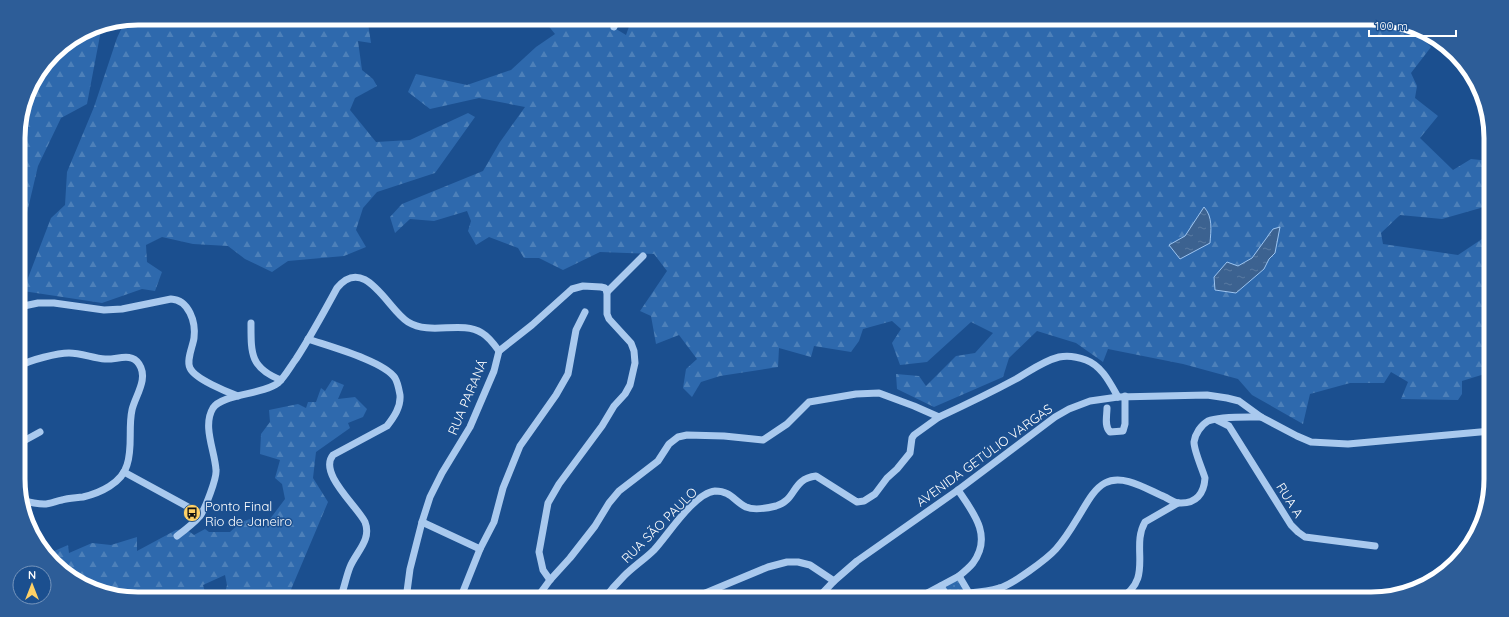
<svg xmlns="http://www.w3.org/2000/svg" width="1509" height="617" font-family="Quicksand,sans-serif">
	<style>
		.green { fill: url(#green-dots) }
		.forest { fill: url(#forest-firs) }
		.water { fill: url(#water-ripples); stroke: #9cc4f0 }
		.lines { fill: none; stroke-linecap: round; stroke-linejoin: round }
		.minor { stroke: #a9c9ee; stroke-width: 7 }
		.labels { text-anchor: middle; stroke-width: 3; stroke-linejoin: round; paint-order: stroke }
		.street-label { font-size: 13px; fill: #fff; stroke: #1b4f8f }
		.poi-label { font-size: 13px; fill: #fff; stroke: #1b4f8f; text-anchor: start }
		.rim { fill: none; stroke: #fff; stroke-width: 5 }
	</style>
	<defs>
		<pattern id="green-dots" width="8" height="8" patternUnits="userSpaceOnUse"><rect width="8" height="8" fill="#2e69ad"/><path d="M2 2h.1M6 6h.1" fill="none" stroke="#4d80b9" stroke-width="1.8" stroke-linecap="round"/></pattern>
		<pattern id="forest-firs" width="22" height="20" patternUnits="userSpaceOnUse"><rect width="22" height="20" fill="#2e69ad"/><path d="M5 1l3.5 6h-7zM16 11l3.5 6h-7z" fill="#4d80b9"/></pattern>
		<pattern id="water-ripples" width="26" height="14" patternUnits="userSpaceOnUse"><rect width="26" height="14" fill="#3c6290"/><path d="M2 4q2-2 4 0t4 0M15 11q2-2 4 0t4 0" fill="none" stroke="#597aa1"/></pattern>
	</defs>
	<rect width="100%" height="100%" fill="#1b4f8f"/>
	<!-- green -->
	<path class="green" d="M957,580L962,585L963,591C961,595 955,598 951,598L946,588L947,586Z"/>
	<!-- forest -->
	<g class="forest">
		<path d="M138,18H369L368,23L371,43L358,41L362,70L373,79L377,86L355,98L350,110L376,142L410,140L468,113L475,117L435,173L377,192L363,208L356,230L366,247L344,256L288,261L272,272L245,259L228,246L193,244L162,237L146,245L147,262L162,272L155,291L142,289L102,303L23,291L51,218L65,205L67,172L94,107L117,38L125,21Z"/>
		<path d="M542,18H598L626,35L632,18H1371L1408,24L1431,47L1411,73L1417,86L1415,98L1438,116L1420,138L1453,170L1471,159L1490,161V187L1486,189L1484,207L1442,219L1400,215L1381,233L1383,244L1458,255L1488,235H1490L1491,372L1462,381V394L1458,400L1401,399L1408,382L1391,372L1384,383H1350L1310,394L1303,424L1252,395L1238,379L1183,364L1108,349L1103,362L1076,343L1037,331L1009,358L1003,377L934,407L897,389L896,374L919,376L926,386L956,356L975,353L993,333L971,322L927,362L900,365L892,343L901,329L892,321L863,329L859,341L851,352L814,346L811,357L779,348L778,367L720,376L701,382L692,397L683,388L686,369L697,359L679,335L656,344L651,316L640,311L667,271L654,254L600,252L563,270L539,258H524L518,248L489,237L476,245L468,231L471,221L467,211L434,221L410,219L395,233L390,217L402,204L483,171L500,142L525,107L479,98L430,109L408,92L416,74L467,85L511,70L536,47L555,34Z"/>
		<path d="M102,25L87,104L61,118L38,166L19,247L18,130L30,85L59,48L93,27Z"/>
		<path d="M332,380L344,385L338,399L355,397L367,409L363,417L348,423L350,428L316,452L313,478L328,502L287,599H243L225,593L227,585L225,575L203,585L207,599H138L99,593L48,558L44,550L52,552L68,545L69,553L92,543L111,545L137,537V551L176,530L186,529L194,535L205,529L209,532H230L241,522L250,519L264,527L285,499L282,484L275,478L280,460L260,454L261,434L270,422L269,410L298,404L306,408L308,402H316L321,388L325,391Z"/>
	</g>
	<!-- water -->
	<g class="water">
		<path d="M1204,207C1213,217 1211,230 1210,243L1180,259L1169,245L1185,236Z"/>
		<path d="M1280,227L1275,253L1269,259L1264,269L1236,293L1215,290L1214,277L1227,262L1238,266L1252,258L1273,229Z"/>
	</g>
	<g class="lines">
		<!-- minor -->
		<g class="minor">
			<path d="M614,27L617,18"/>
			<path d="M607,292L643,256"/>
			<path d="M19,307L38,303H54L104,310L122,309L171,299C189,300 196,322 194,338C193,346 186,360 190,368C195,379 227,392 238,396"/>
			<path d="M251,323C251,353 250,368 281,380"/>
			<path d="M308,339C328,346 384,361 395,378C398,383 399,390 400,395C401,407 394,417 387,426L333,455C318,473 357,506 365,522C372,540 356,552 350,567C346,577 344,589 340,599"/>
			<path d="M20,366C29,360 58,353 69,353C81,353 93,358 105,359C117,360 131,352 139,364C149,379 135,396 132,410C128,428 133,447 127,465C122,483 100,493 83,497C76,498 68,498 62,500C56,501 50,504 44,504C36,504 28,502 20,500"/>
			<path d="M1107,408C1107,416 1104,426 1110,432L1123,431L1125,424V396"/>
			<path d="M1217,420L1229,426L1291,525L1298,532L1305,537L1375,546"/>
			<path d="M20,443L40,432"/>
			<path d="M124,472L201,514"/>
			<path d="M958,490C973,512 993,536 973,563C969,568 964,572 959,576"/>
			<path d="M422,522L480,549"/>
			<path d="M177,536C185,530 194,523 200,516C205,509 217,478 216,470C215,451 202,426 213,408C222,394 262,395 278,383C285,377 290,367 296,359C311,336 324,312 337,288C365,254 388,310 408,322C431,336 461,320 482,333C489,337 494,344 499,351"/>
			<path d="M941,586L949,599"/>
			<path d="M969,593C979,592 989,591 999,588C1012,585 1047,559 1056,549C1064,540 1071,529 1077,519C1085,507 1092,490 1105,483C1123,473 1148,490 1165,497C1169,499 1174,503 1179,503C1196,504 1204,494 1205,478C1202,468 1194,451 1194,442C1195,434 1201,425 1208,421C1220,416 1247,417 1261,417"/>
			<path d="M406,599L410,569L422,522L430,497L442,473L470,427L494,371L499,351L532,325L572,289L583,286L601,287L605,288L607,292V314L609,319L631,343L634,351L635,363L630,385L625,394L614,406L602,426L559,484L548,503L539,552L543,570L550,580"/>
			<path d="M460,599L480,549L494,522L503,488L520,446L556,395L568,374L576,330L585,312"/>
			<path d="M536,599L550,580L570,558L595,526L609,503L619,491L658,461L669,444L678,437L687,435L724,436L763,440L787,424L809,402L856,394L879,393L914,406L939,417C965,405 990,393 1016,379C1030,371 1043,361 1059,357C1068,355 1078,357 1086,360C1102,366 1110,383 1118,397"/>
			<path d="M604,599C610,591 617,583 624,576C634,566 645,559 654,550C668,535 694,493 715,491C731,491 734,501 746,507C755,511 768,508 776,506C797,500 791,479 816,476L857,502L864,501L875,494L887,478L897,469L910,453L912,438L914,435L939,417"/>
			<path d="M691,599L768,567L787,562H798L810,565L834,581"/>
			<path d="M817,599L834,581L857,561L958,490L1055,417L1069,409L1090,401L1118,397L1207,395L1227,398L1239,401L1261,417L1297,436L1311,442L1348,444L1491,431"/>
			<path d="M916,599L959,576L969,593L958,599"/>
			<path d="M1119,599C1155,579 1130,548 1145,522L1178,503"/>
		</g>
	</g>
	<!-- icons -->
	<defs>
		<symbol id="bus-disc" viewBox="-11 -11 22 22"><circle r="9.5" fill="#ffd166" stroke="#1b4f8f"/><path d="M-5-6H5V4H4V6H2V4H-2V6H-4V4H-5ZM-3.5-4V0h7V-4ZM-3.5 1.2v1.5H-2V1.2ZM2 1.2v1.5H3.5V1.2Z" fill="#111"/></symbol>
	</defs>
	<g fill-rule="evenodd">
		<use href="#bus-disc" x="182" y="503" width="20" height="20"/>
	</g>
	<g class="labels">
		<!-- street labels -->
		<g class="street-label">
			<text transform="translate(467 397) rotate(-67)" y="5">RUA PARANÁ</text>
			<text transform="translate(984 455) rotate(-36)" y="5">AVENIDA GETÚLIO VARGAS</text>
			<text transform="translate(1290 500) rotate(58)" y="5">RUA A</text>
			<text transform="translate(659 525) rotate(-45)" y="5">RUA SÃO PAULO</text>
		</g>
		<!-- poi labels -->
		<g class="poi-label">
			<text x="205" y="511">Ponto Final<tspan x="205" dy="15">Rio de Janeiro</tspan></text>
		</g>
	</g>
	<!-- crop -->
	<path d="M0 0H1509V617H0ZM138 25H1371A113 113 0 0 1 1484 138V479A113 113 0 0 1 1371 592H138A113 113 0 0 1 25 479V138A113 113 0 0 1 138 25Z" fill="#2d5d98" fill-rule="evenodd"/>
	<path class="rim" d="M138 25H1371A113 113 0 0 1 1484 138V479A113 113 0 0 1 1371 592H138A113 113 0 0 1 25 479V138A113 113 0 0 1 138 25Z"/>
	<!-- north arrow -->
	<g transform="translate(32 585)"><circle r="19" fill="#1b4f8f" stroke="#7695bc"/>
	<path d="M0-3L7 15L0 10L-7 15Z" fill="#ffd166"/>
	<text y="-6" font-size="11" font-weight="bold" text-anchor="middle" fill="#ffffff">N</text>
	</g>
	<!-- scale -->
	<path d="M1369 30v6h87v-6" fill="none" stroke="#ffffff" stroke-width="2"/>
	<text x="1375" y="30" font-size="12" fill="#ffffff" stroke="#1b4f8f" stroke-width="3" paint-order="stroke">100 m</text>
</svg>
